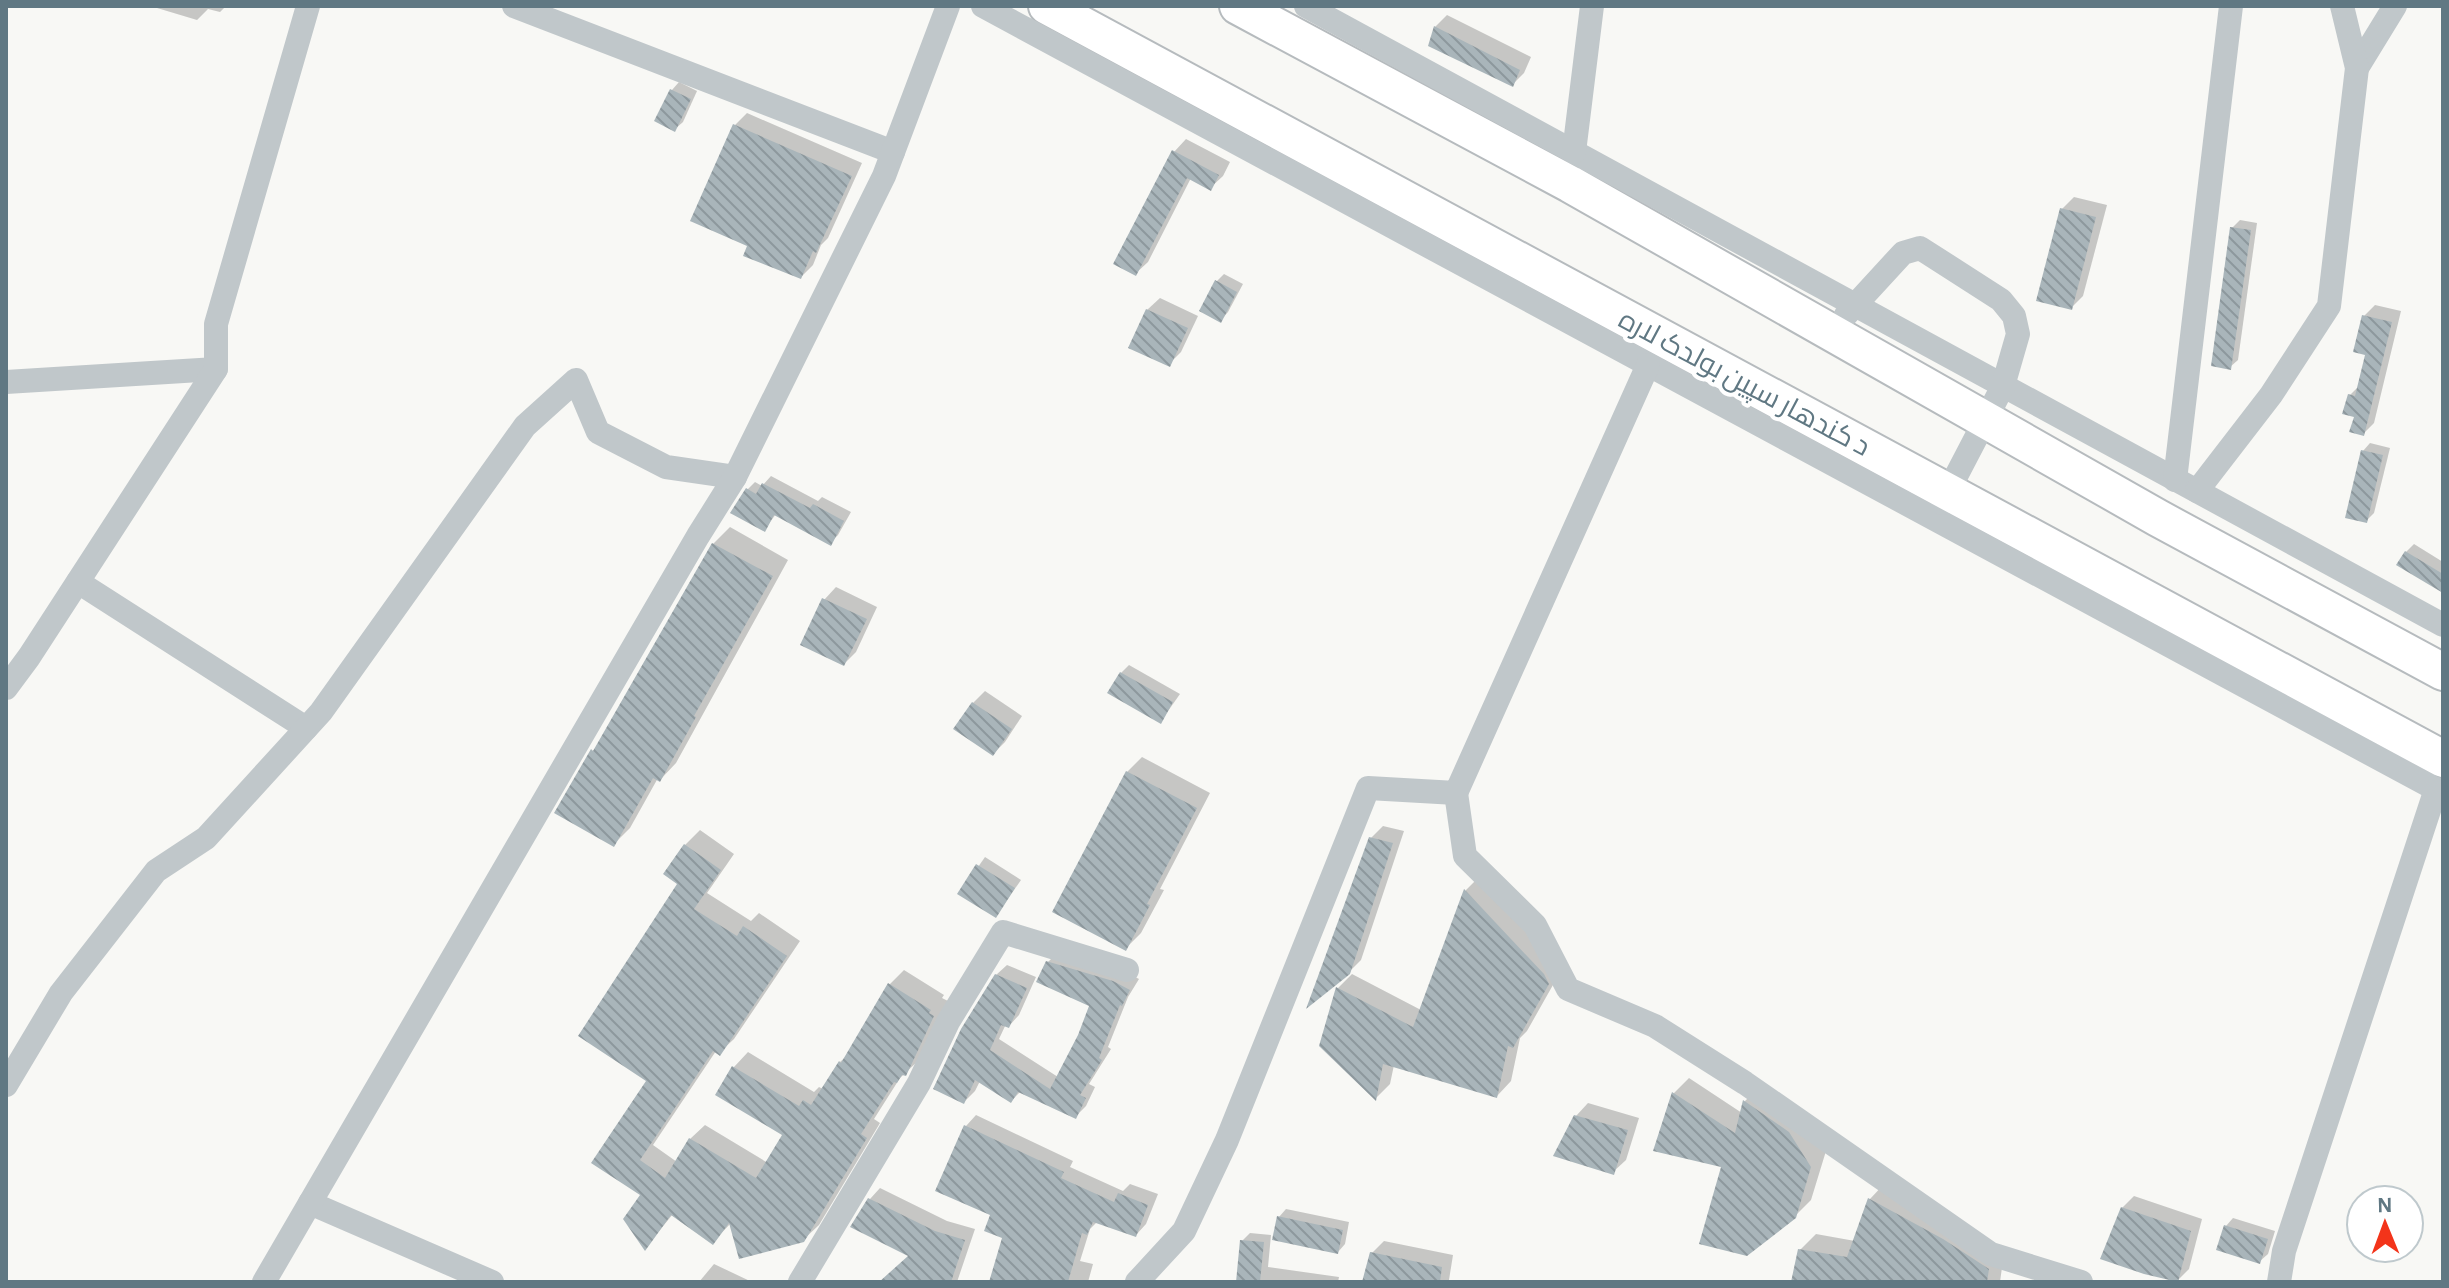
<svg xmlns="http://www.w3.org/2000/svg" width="2449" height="1288" font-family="'Alegreya Sans',Cairo,sans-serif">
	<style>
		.shadow { fill: #0003 }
		.building { fill: url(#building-back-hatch) }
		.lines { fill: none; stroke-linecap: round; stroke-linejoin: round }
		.highway-casing { stroke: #b6bbbe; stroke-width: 40 }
		.minor { stroke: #c0c7ca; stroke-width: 24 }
		.highway { stroke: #fff; stroke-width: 36 }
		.labels { text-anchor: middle; stroke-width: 8; stroke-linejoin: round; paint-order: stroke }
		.street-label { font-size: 28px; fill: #607883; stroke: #fff }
	</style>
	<defs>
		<pattern id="building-back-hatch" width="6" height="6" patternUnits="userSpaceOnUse" patternTransform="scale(2)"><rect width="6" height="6" fill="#a9b5ba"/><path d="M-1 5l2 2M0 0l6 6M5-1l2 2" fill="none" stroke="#8d989d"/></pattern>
	</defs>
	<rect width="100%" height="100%" fill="#f8f8f5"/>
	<!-- shadow -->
	<g class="shadow">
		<path d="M157,6H226L220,12L208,9L197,20L157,8Z"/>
		<path d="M1447,15L1531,57L1524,73L1512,85L1431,45L1435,27Z"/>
		<path d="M679,82L697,91L683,122L675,129L672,90Z"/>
		<path d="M747,113L862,163L828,238L821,245L813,265L801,277L750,244L735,125Z"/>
		<path d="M1186,139L1230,162L1223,176L1210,188L1191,178L1148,262L1135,274L1174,152Z"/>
		<path d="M2074,197L2107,205L2083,296L2071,308L2062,209Z"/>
		<path d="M2240,220L2257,223L2238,360L2230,367L2232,228Z"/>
		<path d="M1224,274L1243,284L1228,312L1221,320L1216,282Z"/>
		<path d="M1160,298L1198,316L1181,352L1169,364L1147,310Z"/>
		<path d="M2375,305L2401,311L2374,423L2363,434L2350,395L2359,386L2367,353L2364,316Z"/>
		<path d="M2370,443L2390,448L2374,513L2366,521L2363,451Z"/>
		<path d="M771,476L818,501L822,497L851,512L838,535L830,543L776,514L764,530L747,490L755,482L762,486Z"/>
		<path d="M730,527L788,560L676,763L660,780L658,778L630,828L614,844L557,813L593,751L599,744L713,544Z"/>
		<path d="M2414,544L2443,562V591L2406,552Z"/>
		<path d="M836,587L877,607L856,652L844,664L824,600Z"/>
		<path d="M1129,665L1180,694L1161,721L1121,673Z"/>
		<path d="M985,691L1022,716L1005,742L993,754L973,703Z"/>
		<path d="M1142,757L1210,793L1160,889L1164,890L1141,933L1126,948L1127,772Z"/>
		<path d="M1383,826L1404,831L1361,960L1349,972L1371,838Z"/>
		<path d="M700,830L734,854L707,893L751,921L759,913L800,941L734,1039L719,1053L716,1051L653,1145L677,1162L690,1139L705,1125L768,1163L785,1134L718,1094L734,1067L748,1052L814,1092L819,1087L823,1089L840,1062L849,1054L889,985L904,970L944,995L942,998L948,1001L919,1060L900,1078L874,1119L880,1123L819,1225L803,1240L731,1223L713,1242L673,1214L645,1248L643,1195L594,1162L649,1080L685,845Z"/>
		<path d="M985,857L1021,880L996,916L960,893Z"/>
		<path d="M1480,876L1562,969L1527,1031L1520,1038L1511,1081L1497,1096L1394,1065L1390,1084L1376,1098L1338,988L1352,974L1421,1010L1466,890Z"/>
		<path d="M1059,951L1124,971L1139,979L1128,997L1108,1047L1111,1049L1089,1084L1095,1087L1086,1106L1075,1117L1021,1091L1011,1101L980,1081L975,1091L964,1102L996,975L1007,965L1036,977L1019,1015L1009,1026L1006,1024L999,1039L1058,1077L1079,1036L1091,1005L1048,962Z"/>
		<path d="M1689,1078L1742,1113L1745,1101L1760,1086L1826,1151L1811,1200L1795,1216L1723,1165L1655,1150L1674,1093Z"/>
		<path d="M1588,1103L1639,1118L1626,1160L1613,1172L1576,1116Z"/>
		<path d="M976,1115L1073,1161L1070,1167L1123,1191L1130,1184L1158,1194L1146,1224L1136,1235L1098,1221L1090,1229L1080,1261L1093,1264L1088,1282H991L1005,1236L992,1214L966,1126Z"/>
		<path d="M1885,1183L2004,1253L2000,1282H1793L1800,1250L1816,1234L1855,1241L1870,1199Z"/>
		<path d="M880,1188L947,1221L975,1229L957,1282H887L911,1255L870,1199Z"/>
		<path d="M2134,1196L2202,1219L2189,1269L2177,1281L2122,1208Z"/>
		<path d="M1286,1209L1349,1222L1345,1244L1338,1252L1279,1217Z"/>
		<path d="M2233,1218L2275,1231L2268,1254L2260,1261L2226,1226Z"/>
		<path d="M1250,1233L1271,1235L1268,1267L1339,1277L1338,1282H1238L1242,1241Z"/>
		<path d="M1384,1241L1453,1255L1449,1280L1381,1282L1372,1253Z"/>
		<path d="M714,1264L752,1282H699Z"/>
	</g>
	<!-- building -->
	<g class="building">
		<path d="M1434,26L1520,70L1513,87L1428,46Z"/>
		<path d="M670,89L691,99L675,132L654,121Z"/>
		<path d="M733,124L852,176L816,253L813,251L801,279L743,256L747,246L690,221Z"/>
		<path d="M1172,150L1219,175L1211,191L1187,178L1136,276L1113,264Z"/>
		<path d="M2060,208L2096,217L2072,310L2036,301Z"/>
		<path d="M2230,227L2251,230L2231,370L2211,366Z"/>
		<path d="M1215,280L1237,292L1221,323L1199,311Z"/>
		<path d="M1146,309L1188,328L1170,367L1128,348Z"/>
		<path d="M2362,315L2392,322L2364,436L2349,432L2354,417L2342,414L2348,394L2355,396L2365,355L2353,352Z"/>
		<path d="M2361,450L2383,455L2367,523L2345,518Z"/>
		<path d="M762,483L810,508L813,504L844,521L831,546L774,515L765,532L730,513L746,488L756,494Z"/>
		<path d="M712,543L773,576L694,716L696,717L660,782L653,778L614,847L554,813L591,749L593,751Z"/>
		<path d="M2405,551L2443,574V593L2396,565Z"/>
		<path d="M822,598L867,619L844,666L800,645Z"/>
		<path d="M1120,672L1173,702L1161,724L1107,693Z"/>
		<path d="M972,702L1012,729L993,756L953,729Z"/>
		<path d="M1126,771L1197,808L1147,904L1150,905L1126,951L1052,912Z"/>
		<path d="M1369,837L1393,843L1350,974L1306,1009Z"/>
		<path d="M684,844L721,870L694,909L737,936L743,926L787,956L720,1056L713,1051L640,1160L665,1178L689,1138L756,1178L782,1135L715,1095L732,1066L799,1106L803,1100L811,1105L839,1061L841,1063L888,983L931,1010L929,1013L934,1016L906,1076L902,1075L897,1083L894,1082L861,1134L867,1138L804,1242L739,1259L729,1223L713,1245L671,1215L645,1251L623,1219L640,1195L591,1163L646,1081L578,1036L677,884L663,874Z"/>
		<path d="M976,864L1015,888L996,918L957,894Z"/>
		<path d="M1464,889L1544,974L1549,984L1513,1048L1508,1046L1497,1098L1383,1064L1376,1101L1319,1046L1336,987L1413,1027Z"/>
		<path d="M1046,961L1113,981L1130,990L1122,1006L1120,1005L1099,1058L1102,1060L1080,1095L1086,1098L1076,1119L1018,1092L1011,1103L975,1080L964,1104L933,1089L961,1029L995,974L1027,988L1009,1028L1001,1025L990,1050L1050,1089L1078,1035L1089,1006L1036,982Z"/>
		<path d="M1672,1092L1735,1133L1743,1100L1789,1132L1811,1167L1796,1218L1747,1256L1699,1244L1721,1167L1653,1151Z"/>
		<path d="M1574,1115L1628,1130L1614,1175L1553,1156Z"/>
		<path d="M964,1125L1064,1172L1061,1178L1114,1202L1118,1193L1148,1205L1136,1237L1093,1222L1087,1235L1082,1233L1068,1282H989L1002,1238L984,1231L990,1215L935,1191Z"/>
		<path d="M868,1198L935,1231L965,1240L951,1282H879L908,1256L850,1227Z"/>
		<path d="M1868,1198L1943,1239L1989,1269L1987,1282H1791L1798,1249L1847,1257Z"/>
		<path d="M2121,1207L2191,1231L2178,1282L2144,1274L2100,1259Z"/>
		<path d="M1277,1216L1343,1230L1338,1254L1272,1240Z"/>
		<path d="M2224,1225L2268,1239L2260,1264L2216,1250Z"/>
		<path d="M1240,1240L1264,1242L1260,1282H1236Z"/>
		<path d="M1370,1252L1442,1267L1440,1282H1362Z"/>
	</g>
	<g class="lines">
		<defs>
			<g id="highway">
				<path d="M1047,6L2443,759"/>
				<path d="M1238,6L1570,184L2158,518L2443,672"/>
			</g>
		</defs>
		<!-- highway casing -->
		<use href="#highway" class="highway-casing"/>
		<!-- minor -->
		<g class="minor">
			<path d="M514,6L893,152"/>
			<path d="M983,6L2443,793"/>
			<path d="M1306,6L2443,625"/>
			<path d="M2357,68L2395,6"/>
			<path d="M1574,152L1592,6"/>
			<path d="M1846,315L1903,253L1920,248L2001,300L2014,316L2018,334L2003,386L1942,503"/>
			<path d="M6,382L216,369"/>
			<path d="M2175,480L2231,6"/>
			<path d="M2197,491L2271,395L2329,306L2357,68L2342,6"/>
			<path d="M78,582L306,728"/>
			<path d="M6,688L29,657L216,369V324L308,6"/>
			<path d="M1456,793L1465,856L1535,925L1568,989L1655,1026L1745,1083L1991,1254L2081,1282"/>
			<path d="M6,1085L61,993L156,871L206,838L321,712L525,426L576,380L598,432L666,467L735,477"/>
			<path d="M310,1203L492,1282"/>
			<path d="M264,1282L698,536L735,477L884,176L948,6"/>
			<path d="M800,1282L919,1083L948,1022L1003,932L1127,970"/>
			<path d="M1137,1282L1184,1231L1227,1140L1368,788L1456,793L1648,365"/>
			<path d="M2279,1282L2284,1251L2436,789"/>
		</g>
		<!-- highway -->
		<use href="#highway" class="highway"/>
	</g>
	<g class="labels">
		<!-- street labels -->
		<g class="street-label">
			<text transform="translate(1745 382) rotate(28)" y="10">د کندهار سپین بولدک لاره</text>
		</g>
	</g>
	<!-- border -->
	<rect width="2449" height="1288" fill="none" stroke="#607883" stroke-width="16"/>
	<!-- north arrow -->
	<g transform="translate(2385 1224) rotate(359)"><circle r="38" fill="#ffffff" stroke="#bfc9cd" stroke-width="2"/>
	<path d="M0-6L14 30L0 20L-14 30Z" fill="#f3341a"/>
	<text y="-12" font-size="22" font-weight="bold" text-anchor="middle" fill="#607883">N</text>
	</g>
</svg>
